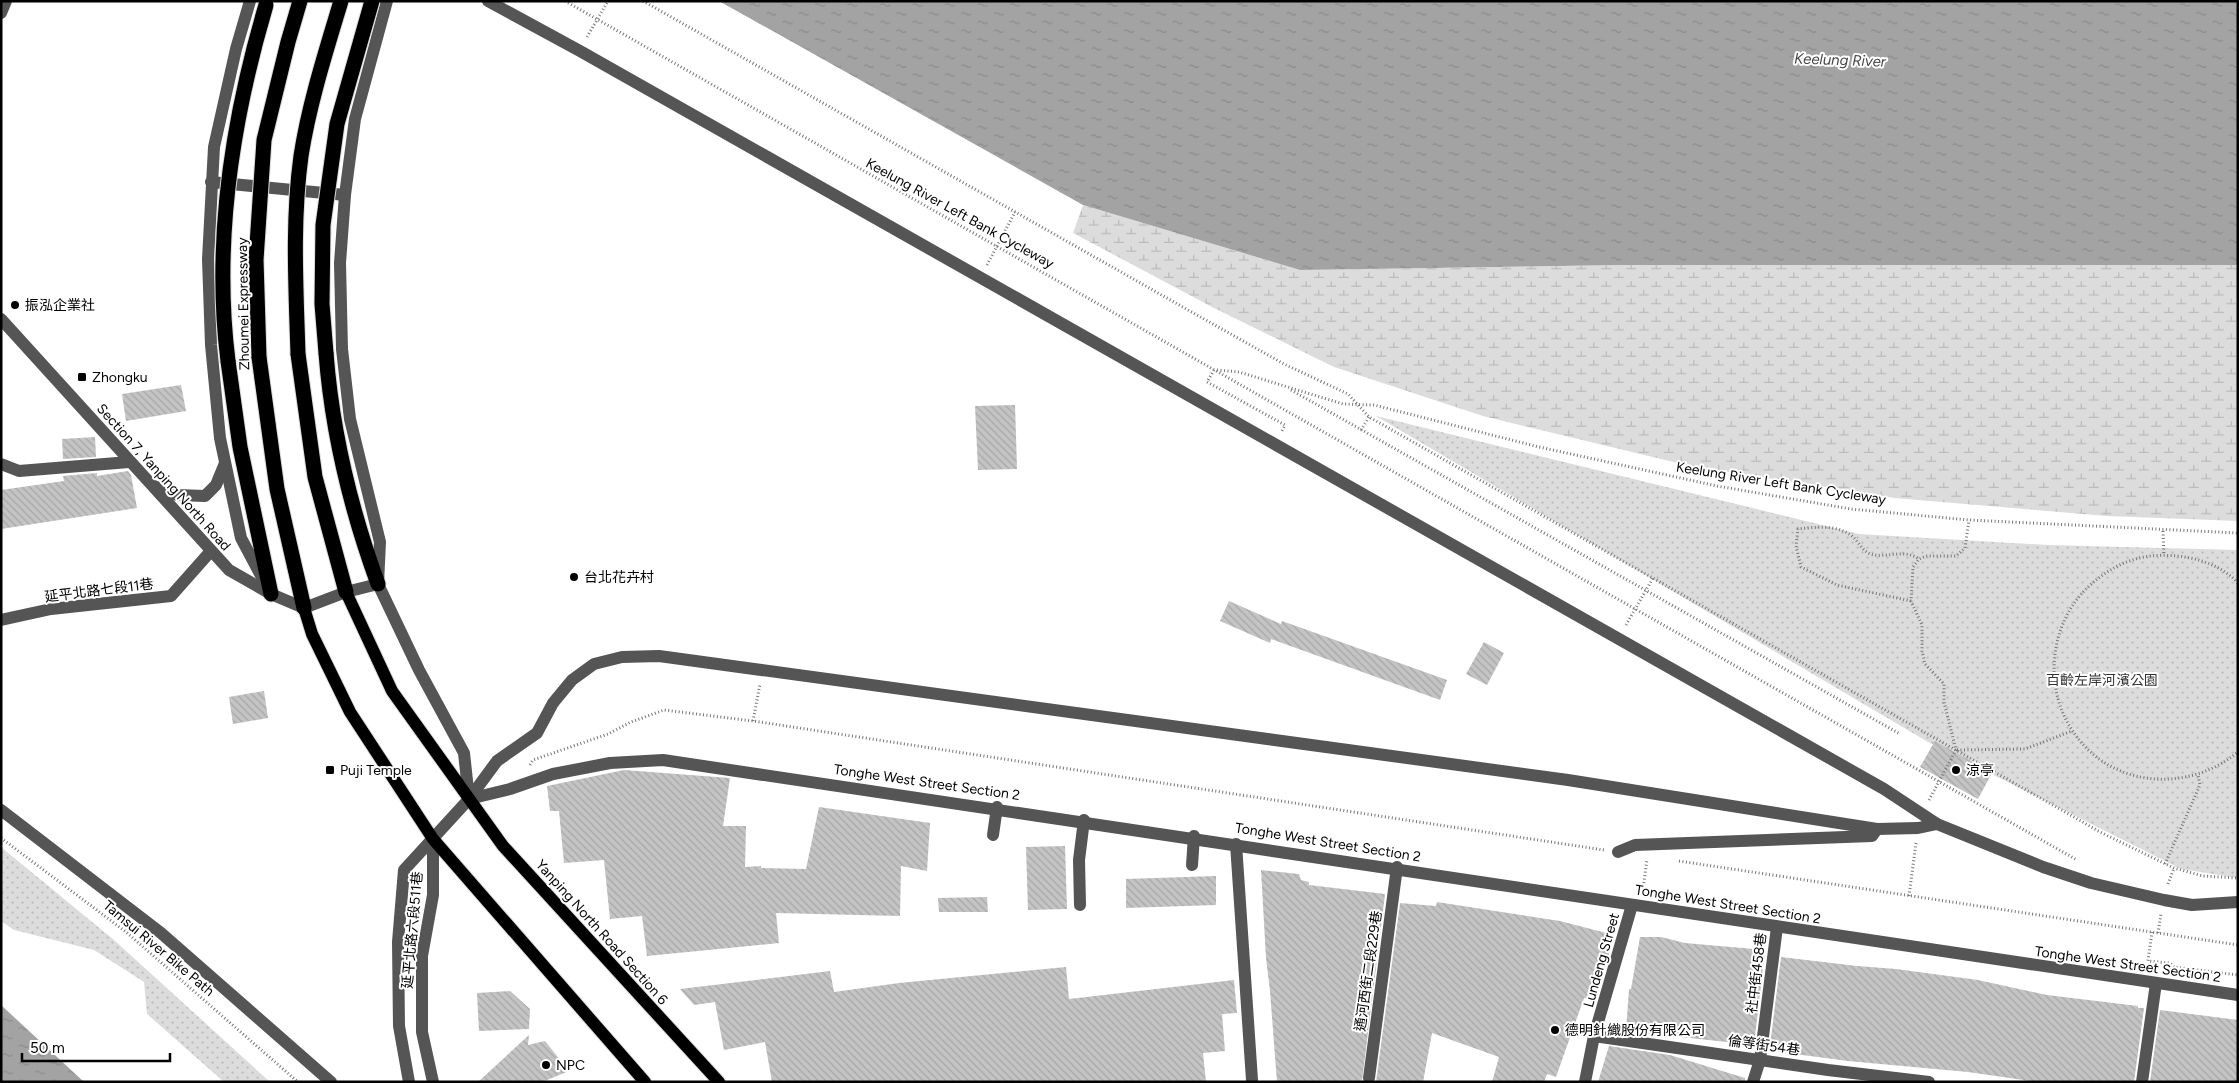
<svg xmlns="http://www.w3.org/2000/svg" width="2239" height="1083" font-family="Figtree,'Noto Sans TC',sans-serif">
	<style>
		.wetland { fill: url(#wetland-marsh) }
		.park { fill: url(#park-dots) }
		.water { fill: url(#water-ripples) }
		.building { fill: url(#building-back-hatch) }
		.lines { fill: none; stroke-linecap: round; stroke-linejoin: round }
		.major-casing { stroke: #dbdbdb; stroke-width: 14 }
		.highway-casing { stroke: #dbdbdb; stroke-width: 17 }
		.path { stroke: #777; stroke-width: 3; stroke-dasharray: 1 2.5; stroke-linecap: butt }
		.minor { stroke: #555; stroke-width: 12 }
		.major { stroke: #000; stroke-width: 12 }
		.highway { stroke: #000; stroke-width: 15 }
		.highway-bridge-casing { stroke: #dbdbdb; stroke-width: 17; stroke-linecap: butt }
		.highway-bridge { stroke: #000; stroke-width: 15 }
		.poi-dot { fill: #000; stroke: #fff; stroke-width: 2 }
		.labels { text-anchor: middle; stroke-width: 4; stroke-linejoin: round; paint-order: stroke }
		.street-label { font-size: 14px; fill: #000; stroke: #fff }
		.poi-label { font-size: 14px; fill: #000; stroke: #fff; text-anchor: start }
		.park-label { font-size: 14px; fill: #333; stroke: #fff }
		.water-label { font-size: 15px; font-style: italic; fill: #444; stroke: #fff }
	</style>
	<defs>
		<pattern id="wetland-marsh" width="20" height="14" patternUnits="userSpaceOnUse" patternTransform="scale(1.25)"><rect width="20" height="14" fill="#dcdcdc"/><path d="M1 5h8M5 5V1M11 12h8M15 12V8" fill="none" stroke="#bbb"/></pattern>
		<pattern id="park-dots" width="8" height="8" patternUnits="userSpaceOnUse" patternTransform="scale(1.25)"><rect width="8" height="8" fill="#dcdcdc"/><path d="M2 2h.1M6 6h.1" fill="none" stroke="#bbb" stroke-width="1.8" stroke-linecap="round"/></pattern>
		<pattern id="water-ripples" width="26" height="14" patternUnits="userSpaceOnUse" patternTransform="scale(1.25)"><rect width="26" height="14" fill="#a3a3a3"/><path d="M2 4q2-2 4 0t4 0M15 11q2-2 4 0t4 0" fill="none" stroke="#8b8b8b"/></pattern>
		<pattern id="building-back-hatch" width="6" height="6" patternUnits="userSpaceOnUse" patternTransform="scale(1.25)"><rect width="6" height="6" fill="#c4c4c4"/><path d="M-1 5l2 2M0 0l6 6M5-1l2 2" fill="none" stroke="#a7a7a7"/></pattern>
	</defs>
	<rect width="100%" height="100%" fill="#fff"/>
	<!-- wetland -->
	<path class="wetland" d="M1083,205L1300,270L1620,265H2238V521L2107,516L1894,498L1690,466L1483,416L1334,367L1214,308L1073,233Z"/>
	<!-- park -->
	<g class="park">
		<path d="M1376,416L1859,534L2048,545L2238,550V878L2181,869L1928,742Z"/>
		<path d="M1,847L114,940L270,1082H224L147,1014L144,982L94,950L14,930L1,921Z"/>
	</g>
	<!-- water -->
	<g class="water">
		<path d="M719,1H2238V265H1620L1300,270L1083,205Z"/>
		<path d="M1,1005L84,1082H1Z"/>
	</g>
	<!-- building -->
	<g class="building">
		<path d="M181,385L186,411L126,421L122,394Z"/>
		<path d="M1015,405L1017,469L978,470L975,406Z"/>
		<path d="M95,437L96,457L63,459L62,439Z"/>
		<path d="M128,471L131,475L137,508L1,529V490L64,481L63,476L97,473V476Z"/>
		<path d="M1229,601L1281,624L1282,621L1447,680L1440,700L1271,639L1270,643L1220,621Z"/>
		<path d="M1484,642L1504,653L1487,685L1466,674Z"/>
		<path d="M264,691L268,718L233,724L229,697Z"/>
		<path d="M1935,741L1992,773L1978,799L1920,767Z"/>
		<path d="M624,770L730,778L723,826H746L745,867L761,866V868L806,869L819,807L930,823L927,871L901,866L900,916L776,913L779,943L647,956L642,916L610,919L604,860L564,863L559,811H550L547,786Z"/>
		<path d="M1065,846L1067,909L1028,910L1026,847Z"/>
		<path d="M1261,870L1299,874L1301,880L1309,882V885L1385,894L1362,1081L1277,1082L1270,991L1266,958Z"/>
		<path d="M1216,876V905L1126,908V879Z"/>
		<path d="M987,897L988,912H939L938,898Z"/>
		<path d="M1437,902L1560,921L1614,935L1596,1001L1584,998L1556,1077L1547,1074L1544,1082H1492L1499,1057L1432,1033L1423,1082H1376L1400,903L1436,906Z"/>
		<path d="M1640,937H1661L1685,943L1765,950L1754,1045L1626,1031L1629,989H1631Z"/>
		<path d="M1781,957L1857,966L1896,969L1978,980L2047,995L2138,1006V1008H2144L2134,1082H2037L1968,1072L1848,1061L1773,1051V1047L1770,1046Z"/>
		<path d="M1066,967L1069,999L1234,980L1237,1013L1222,1014L1225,1051L1203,1053L1206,1082H772L765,1042L724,1050L715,1002L694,1005L680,989L830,971L834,992L899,983Z"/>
		<path d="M510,991L530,1009L529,1029L479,1031L477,993Z"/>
		<path d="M2160,1010L2238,1020V1082H2150Z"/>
		<path d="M529,1035L528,1045L545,1041L569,1071L542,1082H478Z"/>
		<path d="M1609,1046L1670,1055L1745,1078V1082H1598Z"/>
	</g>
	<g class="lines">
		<defs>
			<g id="major">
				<path d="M346,592L392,691L503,846L719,1082"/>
				<path d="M304,608L312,634L350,712L433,839L645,1082"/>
			</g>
			<g id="highway">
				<path d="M326,353C332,431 351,510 378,584"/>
				<path d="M298,354L315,477L346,592"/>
				<path d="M259,357L277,489L304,608"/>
				<path d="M228,361L240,447L271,594"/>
			</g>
		</defs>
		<!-- major casing -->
		<use href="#major" class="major-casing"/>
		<!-- highway casing -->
		<use href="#highway" class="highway-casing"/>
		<!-- path -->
		<g class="path">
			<path d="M565,1L2077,860"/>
			<path d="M643,1L1181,306L1284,364L1348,394L1369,417L2102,833L2174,868L2203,876L2238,878"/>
			<path d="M587,37L608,1"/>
			<path d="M987,265L1015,212"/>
			<path d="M1214,370L1207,382L1285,425L1282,431"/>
			<path d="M1217,370L1239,372L1343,404L1374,405L1539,447L1717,486L1851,509L1969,520L2238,533"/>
			<path d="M1291,390L1900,734"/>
			<path d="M1361,430L1369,417"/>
			<path d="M2163,531L2164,555"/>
			<path d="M2238,583C2217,560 2180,553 2150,556C2126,559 2105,571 2087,588C2050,624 2043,686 2072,730C2109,788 2187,794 2238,752"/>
			<path d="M1911,601L1837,585L1801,567L1796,546L1798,529C1816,527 1840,524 1854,538C1859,543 1863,551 1870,554C1887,559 1903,548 1919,559"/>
			<path d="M1626,625L1653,578"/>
			<path d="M753,721L760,684"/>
			<path d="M2238,734V735"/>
			<path d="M1957,750L2025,749L2072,731"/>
			<path d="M530,765L533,760L608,734L631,722L664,710L753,721L1604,850"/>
			<path d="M1929,800L1956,750L1944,702V684L1925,664L1922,651V625L1911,601L1913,567L1919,559L1926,556H1956L1965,548L1969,520"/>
			<path d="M1,838L126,932L298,1082"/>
			<path d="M1679,861L2238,945"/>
			<path d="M2165,864L2200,785L2198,775"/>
			<path d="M2168,884L2174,868"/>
			<path d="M1643,890L1647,859"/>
			<path d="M1909,896L1916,843"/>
			<path d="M2152,932L2148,961L2170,963L2174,967L2238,975"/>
			<path d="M2158,933L2161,914"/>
		</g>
		<!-- minor -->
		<g class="minor">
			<path d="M250,1L236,49L214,147L208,259L211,345L220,438L241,538L266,585"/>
			<path d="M387,1L355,119L345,195L340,263L342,349L350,419L380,542L378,584L419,670L464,753L469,799"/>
			<path d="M488,1L580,51L1884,789L1937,824"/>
			<path d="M1,13L6,1"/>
			<path d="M211,182L345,195"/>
			<path d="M1,319L229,570L271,594L304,608L346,592L378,584"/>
			<path d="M1,464L19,471L129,462"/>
			<path d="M154,486L177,495L205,496L216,485L225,463"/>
			<path d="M1,620L51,609L171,596L210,552"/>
			<path d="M469,799L510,789L553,774L610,763L663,760C1189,834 1713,918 2238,995"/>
			<path d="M1,810L161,933L331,1082"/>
			<path d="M993,835L997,807"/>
			<path d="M433,839V895L422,956V1032L433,1082"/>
			<path d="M1236,844L1252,1080"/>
			<path d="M1618,852L1635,845L1872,836L1877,829"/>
			<path d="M1192,865L1194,836"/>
			<path d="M1080,905L1079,860L1084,820"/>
			<path d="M1594,1036L1828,1070L1929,1082"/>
			<path d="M1369,1078L1397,867"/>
			<path d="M409,1082L399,1026L398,942L404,870L469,799L497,761L537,733L553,703L572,680L594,664L622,657L659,656L1568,780L1877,829L1918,828L1937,824L2043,867L2091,883L2164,900L2192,905L2238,902"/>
			<path d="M1585,1082L1594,1036L1632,905"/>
			<path d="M1753,1082L1760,1060L1777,927"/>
			<path d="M2142,1082L2156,983"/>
		</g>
		<!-- major -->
		<use href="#major" class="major"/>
		<!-- highway -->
		<use href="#highway" class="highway"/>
		<defs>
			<g id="highway-bridge">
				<path d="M326,353L322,304L323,225L337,124L372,1"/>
				<path d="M298,354C296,288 292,222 301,156C309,104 326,51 341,1"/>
				<path d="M259,357L256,260L264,140L288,42L300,1"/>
				<path d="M228,361C213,242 232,120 266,5"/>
			</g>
		</defs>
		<!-- highway-bridge casing -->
		<use href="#highway-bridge" class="highway-bridge-casing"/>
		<!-- highway-bridge -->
		<use href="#highway-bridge" class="highway-bridge"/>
	</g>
	<!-- markers -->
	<g class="poi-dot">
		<circle cx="15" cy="305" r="5"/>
		<rect x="77" y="372" width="10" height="10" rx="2.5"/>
		<circle cx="574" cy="577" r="5"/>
		<rect x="325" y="765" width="10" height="10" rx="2.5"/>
		<circle cx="1956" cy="770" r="5"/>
		<circle cx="1555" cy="1030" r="5"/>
		<circle cx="546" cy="1065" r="5"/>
	</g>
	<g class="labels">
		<!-- street labels -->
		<g class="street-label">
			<text transform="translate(960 213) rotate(29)" y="5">Keelung River Left Bank Cycleway</text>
			<text transform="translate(243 304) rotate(-91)" y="5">Zhoumei Expressway</text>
			<text transform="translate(164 477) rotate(48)" y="5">Section 7, Yanping North Road</text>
			<text transform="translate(1781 483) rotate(9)" y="5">Keelung River Left Bank Cycleway</text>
			<text transform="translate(99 590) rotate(-7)" y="5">延平北路七段11巷</text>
			<text transform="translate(927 782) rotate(8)" y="5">Tonghe West Street Section 2</text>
			<text transform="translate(1328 842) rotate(9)" y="5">Tonghe West Street Section 2</text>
			<text transform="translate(1728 904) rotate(9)" y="5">Tonghe West Street Section 2</text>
			<text transform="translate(412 930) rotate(-85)" y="5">延平北路六段511巷</text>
			<text transform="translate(602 932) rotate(48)" y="5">Yanping North Road Section 6</text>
			<text transform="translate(159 948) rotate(40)" y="5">Tamsui River Bike Path</text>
			<text transform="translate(1601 960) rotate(-74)" y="5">Lundeng Street</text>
			<text transform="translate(2128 964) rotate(8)" y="5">Tonghe West Street Section 2</text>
			<text transform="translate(1368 971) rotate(-82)" y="5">通河西街二段229巷</text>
			<text transform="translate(1756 973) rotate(-83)" y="5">社中街458巷</text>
			<text transform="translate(1764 1045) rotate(8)" y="5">倫等街54巷</text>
		</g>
		<!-- poi labels -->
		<g class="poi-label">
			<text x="25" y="310">振泓企業社</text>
			<text x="92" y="382">Zhongku</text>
			<text x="584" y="582">台北花卉村</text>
			<text x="340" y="775">Puji Temple</text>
			<text x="1966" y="775">涼亭</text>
			<text x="1565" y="1035">德明針織股份有限公司</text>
			<text x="556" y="1070">NPC</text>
		</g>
		<!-- park labels -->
		<g class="park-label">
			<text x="2102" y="685">百齡左岸河濱公園</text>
		</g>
		<!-- water labels -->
		<g class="water-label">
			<text transform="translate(1840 60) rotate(2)" y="5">Keelung River</text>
		</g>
	</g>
	<!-- border -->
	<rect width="2239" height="1083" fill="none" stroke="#000000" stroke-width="5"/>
	<!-- scale -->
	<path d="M22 1053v8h148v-8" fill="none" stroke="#000000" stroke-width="2.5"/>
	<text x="30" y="1053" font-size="15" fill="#000000" stroke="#ffffff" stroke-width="4" paint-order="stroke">50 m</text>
</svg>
